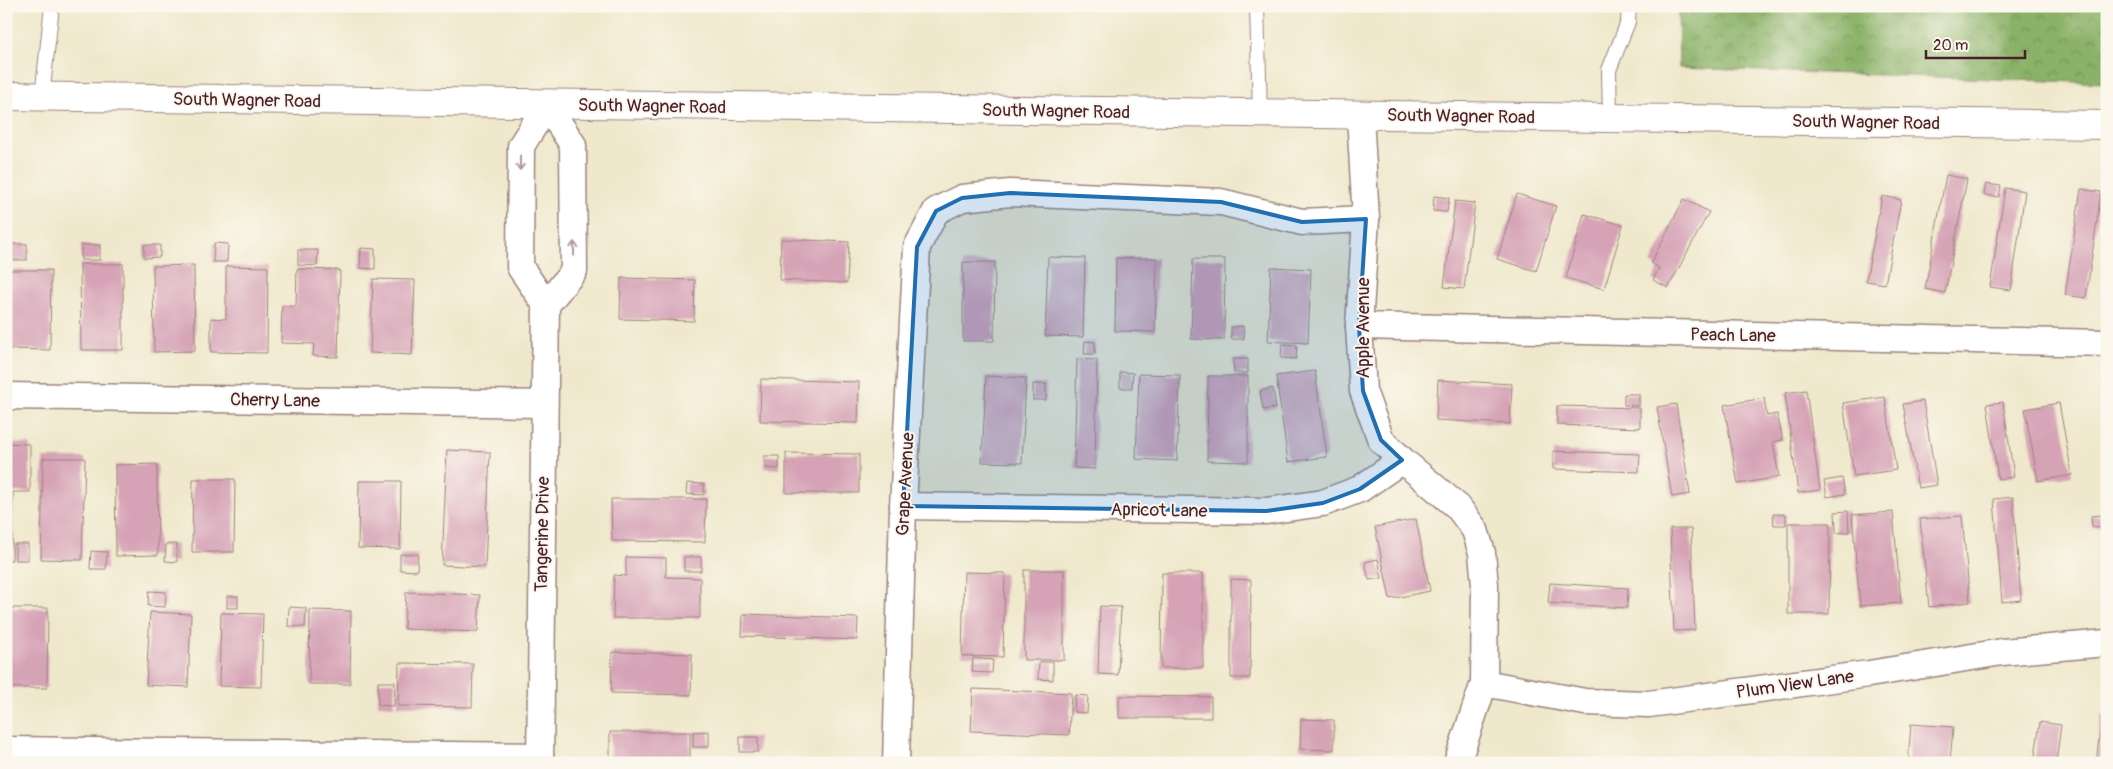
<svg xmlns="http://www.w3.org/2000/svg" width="2113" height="769" font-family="Pangolin,sans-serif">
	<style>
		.forest { fill: url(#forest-crowns); stroke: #6a684a }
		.building { fill: #d5a2b6 }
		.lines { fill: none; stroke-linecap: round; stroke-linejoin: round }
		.lane-casing { stroke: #9c847c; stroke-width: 16 }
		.street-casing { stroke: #9c847c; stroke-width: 29 }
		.secondary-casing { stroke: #9c847c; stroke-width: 30 }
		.lane { stroke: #fff; stroke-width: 14 }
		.street { stroke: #fff; stroke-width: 26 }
		.secondary { stroke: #fff; stroke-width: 28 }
		.oneway { stroke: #ae9aa0 }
		.marked { fill: #1f6fb2; fill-opacity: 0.2; stroke: #1f6fb2; stroke-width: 4; stroke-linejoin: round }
		.labels { text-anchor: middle; stroke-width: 4; stroke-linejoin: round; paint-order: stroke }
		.street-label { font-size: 18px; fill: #4a1f2b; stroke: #fbf7ec }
	</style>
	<defs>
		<pattern id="forest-crowns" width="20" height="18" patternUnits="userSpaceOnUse" patternTransform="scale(1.25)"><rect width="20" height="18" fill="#8ab268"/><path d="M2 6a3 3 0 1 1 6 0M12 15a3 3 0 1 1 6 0" fill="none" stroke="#739056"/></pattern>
	</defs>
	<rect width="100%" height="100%" fill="#fbf7ec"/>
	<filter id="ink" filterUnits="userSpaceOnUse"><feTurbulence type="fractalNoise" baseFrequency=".02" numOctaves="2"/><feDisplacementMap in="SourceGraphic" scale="10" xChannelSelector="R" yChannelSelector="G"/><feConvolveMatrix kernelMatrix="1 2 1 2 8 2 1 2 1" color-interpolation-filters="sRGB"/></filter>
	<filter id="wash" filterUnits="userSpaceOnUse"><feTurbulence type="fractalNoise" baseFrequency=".0096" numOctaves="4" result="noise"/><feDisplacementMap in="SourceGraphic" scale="20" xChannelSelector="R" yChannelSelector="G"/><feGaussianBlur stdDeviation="1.12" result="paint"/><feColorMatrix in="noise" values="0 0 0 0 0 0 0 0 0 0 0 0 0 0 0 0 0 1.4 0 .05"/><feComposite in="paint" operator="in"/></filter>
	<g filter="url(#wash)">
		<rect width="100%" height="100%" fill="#efe8cc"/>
		<!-- forest -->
		<path class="forest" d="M1678,6H2107V83L1679,68Z"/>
		<g id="blocks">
			<!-- building -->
			<g class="building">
				<path d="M1946,175L1967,179L1945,293L1925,289Z"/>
				<path d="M1986,184L2001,186L1999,197L1984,195Z"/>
				<path d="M2005,188L2025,191L2011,290L1990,287Z"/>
				<path d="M2081,189L2101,192L2086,298L2065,295Z"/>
				<path d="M1517,194L1556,206L1536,271L1497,259Z"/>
				<path d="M1434,196L1449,198L1447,212L1433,211Z"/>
				<path d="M1882,196L1901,200L1885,284L1866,281Z"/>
				<path d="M1684,199L1709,212L1668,288L1653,280L1659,268L1651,263Z"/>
				<path d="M1455,201L1475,203L1464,289L1444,287Z"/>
				<path d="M1584,214L1623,225L1604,289L1566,278Z"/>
				<path d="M781,239L849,242L847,283L780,280Z"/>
				<path d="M214,243L228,244L227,262H213Z"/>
				<rect x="10" y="244" width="17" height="16"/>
				<rect x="81" y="245" width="19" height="15"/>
				<path d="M144,245H160V257L144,258Z"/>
				<path d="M361,248L375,249V269L360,268Z"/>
				<path d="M298,250H318L317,266L298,265Z"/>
				<path d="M1048,257L1085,258L1083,337L1045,336Z"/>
				<path d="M1116,258H1157L1155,332L1115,331Z"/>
				<path d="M1193,259H1225L1224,340L1191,339Z"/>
				<path d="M963,262H995L994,341H963Z"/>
				<path d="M80,264H123V350H81Z"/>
				<path d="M194,265L195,351L154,352L153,266Z"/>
				<path d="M226,266L268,267L267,353L211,352V318L226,319Z"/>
				<path d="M1271,267L1311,269L1308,343L1268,341Z"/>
				<path d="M297,269L340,270L338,357L313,356L314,344L281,343L282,306H296Z"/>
				<path d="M9,270H51L50,350L9,349Z"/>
				<path d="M621,278L695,280L694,321L620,319Z"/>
				<path d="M373,279L415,280L412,355L370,353Z"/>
				<path d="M1243,326L1244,339H1231V327Z"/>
				<path d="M1085,341L1095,342V354H1084Z"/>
				<path d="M1282,344L1297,345L1296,359L1281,358Z"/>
				<path d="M1077,359L1097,360L1095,469L1074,468Z"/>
				<path d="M1233,359H1248V373H1234Z"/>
				<path d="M1315,371L1327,457L1288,462L1276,376Z"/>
				<path d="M1120,372L1133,373L1132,388H1120Z"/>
				<path d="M1139,374L1180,375L1177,461L1136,459Z"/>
				<path d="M986,376L1026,378L1022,463L982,462Z"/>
				<path d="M1208,376H1248V462L1207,461Z"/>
				<path d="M761,379L859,382L858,423L760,421Z"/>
				<path d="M1438,380L1512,384L1510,424L1436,420Z"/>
				<rect x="1033" y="384" width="13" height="16"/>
				<path d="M1273,388L1276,408L1263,410L1260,391Z"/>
				<path d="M1806,390L1820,490L1798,493L1785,393Z"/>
				<path d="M1624,394H1639V406L1624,405Z"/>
				<path d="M1885,397L1896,470L1854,476L1843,403Z"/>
				<path d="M1764,398L1767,416L1777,414L1783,440L1773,442L1779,477L1738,484L1724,405Z"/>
				<path d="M1923,401L1937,485L1918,488L1903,404Z"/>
				<path d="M2003,402L2014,477L1998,479L1987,404Z"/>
				<path d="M2059,403L2072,475L2038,481L2025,409Z"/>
				<path d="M1676,404L1690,494L1672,497L1657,407Z"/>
				<path d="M1557,406L1640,408V428L1557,425Z"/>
				<path d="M6,443L30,444V492H13L12,560H6Z"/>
				<path d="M447,450L490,452L485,567L442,565Z"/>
				<path d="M1553,451L1640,454L1639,472L1553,469Z"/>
				<path d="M786,453L859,454V493H786Z"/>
				<path d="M764,456H779V469L765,468Z"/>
				<path d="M43,458H85L82,560L41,559Z"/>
				<path d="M157,464L158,555L116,556L115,465Z"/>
				<path d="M1842,478L1845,494L1827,497L1824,481Z"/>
				<path d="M193,479H235L234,552H192Z"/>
				<path d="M359,481H401L400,549L358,548Z"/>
				<path d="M687,483L704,484V495L686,494Z"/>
				<path d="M2013,497L2021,600L2002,602L1994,499Z"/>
				<path d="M611,499H706L705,542L612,541Z"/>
				<path d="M1848,511L1849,532L1836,533L1835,512Z"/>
				<path d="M1893,512L1901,603L1860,606L1852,515Z"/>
				<path d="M2107,512V526L2092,527L2091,516L2103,515V513Z"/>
				<path d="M1773,514H1786V525H1774Z"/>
				<path d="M1962,516L1970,602L1929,607L1920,519Z"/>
				<path d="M1416,519L1430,591L1390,599L1375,527Z"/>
				<path d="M1788,523H1830L1829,614H1788Z"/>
				<path d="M1670,529H1691L1695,630L1674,631Z"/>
				<rect x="15" y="544" width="13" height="16"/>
				<path d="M166,544H177V562L165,561Z"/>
				<path d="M91,551L107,552L106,569H90Z"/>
				<path d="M400,554H418L417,571L400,570Z"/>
				<path d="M626,557L666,558V577L700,578V618H613L614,575L626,576Z"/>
				<rect x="684" y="557" width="17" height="14"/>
				<path d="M1378,559L1382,578L1369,580L1365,562Z"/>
				<rect x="1024" y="570" width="40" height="90"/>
				<path d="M964,572L1005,573L1003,657L962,656Z"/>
				<path d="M1162,573H1203V668H1161Z"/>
				<path d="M1231,579L1251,580L1250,678H1231Z"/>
				<path d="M1550,583L1628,588L1627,608L1548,603Z"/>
				<path d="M149,591L166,592L165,607L148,606Z"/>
				<path d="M406,592L480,595L478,632L404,629Z"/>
				<rect x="227" y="596" width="11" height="12"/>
				<path d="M1100,606L1121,607L1118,675L1098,674Z"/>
				<path d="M289,607L306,608L305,627L288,626Z"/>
				<path d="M7,608H48L47,688H6Z"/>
				<path d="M310,610L351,611L350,684H309Z"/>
				<path d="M150,612L191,614L188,687L146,685Z"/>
				<path d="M221,613L263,614L261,687L219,686Z"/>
				<path d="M743,614L858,618L857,640L742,636Z"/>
				<path d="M612,652L692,654L691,695L611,693Z"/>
				<path d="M973,658L993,660L992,673L972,672Z"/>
				<path d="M1039,662H1053V680L1038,679Z"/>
				<path d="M399,663L473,664L472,707L398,706Z"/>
				<path d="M378,682H395L394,706L378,705Z"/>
				<path d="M973,689L1071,693L1069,735L971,731Z"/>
				<path d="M1075,695L1088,696L1087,713L1074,712Z"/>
				<path d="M1119,696L1211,697V718H1119Z"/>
				<path d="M2102,715L2107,716V763H2096Z"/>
				<path d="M1301,719L1334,720V750L1300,749Z"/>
				<path d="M2040,722L2061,725L2056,763H2034Z"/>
				<path d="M1911,724L1953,727L1950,763H1908Z"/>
				<path d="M709,731V747H693V732Z"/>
				<rect x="610" y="732" width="80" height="31"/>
				<rect x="740" y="737" width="18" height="15"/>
			</g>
		</g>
	</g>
	<g filter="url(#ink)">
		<use href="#blocks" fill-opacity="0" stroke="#9c847c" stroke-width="1"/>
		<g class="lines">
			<defs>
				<g id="lane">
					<path d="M1257,6L1260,114"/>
					<path d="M42,97L52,6"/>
					<path d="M1610,118L1609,70L1628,22L1629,6"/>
				</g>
				<g id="street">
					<path d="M1360,115L1366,219L1359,326L1363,391L1381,440L1402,460L1458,507L1475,530L1482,553L1485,585L1484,683L1457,763"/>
					<path d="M1359,326L2107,343"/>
					<path d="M6,396L544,404"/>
					<path d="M903,506L1266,511L1323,503L1360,489L1402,460"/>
					<path d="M1484,683L1585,702L1649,704L1869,674L2002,652L2107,643"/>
					<path d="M6,750L540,756"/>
					<path d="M540,763L546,305L520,267L521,146L547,105L573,145L574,271L546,305"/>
					<path d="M896,763L903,506L917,247L936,211L962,198L1010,193L1221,202L1302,222L1366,219"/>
				</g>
				<path id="secondary" d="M6,96L2107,125"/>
			</defs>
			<!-- lane casing -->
			<use href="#lane" class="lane-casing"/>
			<!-- street casing -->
			<use href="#street" class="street-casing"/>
			<!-- secondary casing -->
			<use href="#secondary" class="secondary-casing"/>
			<!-- lane -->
			<use href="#lane" class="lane"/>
			<!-- street -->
			<use href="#street" class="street"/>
			<!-- secondary -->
			<use href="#secondary" class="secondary"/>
		</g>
		<!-- one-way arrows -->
		<defs><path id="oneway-shaft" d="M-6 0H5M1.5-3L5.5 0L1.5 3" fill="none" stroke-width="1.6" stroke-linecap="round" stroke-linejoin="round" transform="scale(1.25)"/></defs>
		<g class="oneway">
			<use href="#oneway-shaft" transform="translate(520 163) rotate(90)"/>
			<use href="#oneway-shaft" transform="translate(574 249) rotate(-90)"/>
		</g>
	</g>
	<!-- marked area -->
	<path class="marked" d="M1010,193L1221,202L1302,222L1366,219L1359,326L1363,391L1381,440L1402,460L1360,489L1323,503L1266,511L903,506L917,247L936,211L962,198Z"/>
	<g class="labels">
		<!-- street labels -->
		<g class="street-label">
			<text transform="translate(247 100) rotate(1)" y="6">South Wagner Road</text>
			<text transform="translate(652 106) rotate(1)" y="6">South Wagner Road</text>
			<text transform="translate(1056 111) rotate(1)" y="6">South Wagner Road</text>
			<text transform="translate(1461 116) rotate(1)" y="6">South Wagner Road</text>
			<text transform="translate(1866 122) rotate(1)" y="6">South Wagner Road</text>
			<text transform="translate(1363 328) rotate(-90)" y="6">Apple Avenue</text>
			<text transform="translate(1733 335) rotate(1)" y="6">Peach Lane</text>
			<text transform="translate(275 400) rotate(1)" y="6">Cherry Lane</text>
			<text transform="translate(905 484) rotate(-87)" y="6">Grape Avenue</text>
			<text transform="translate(1159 510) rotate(1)" y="6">Apricot Lane</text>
			<text transform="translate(542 534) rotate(-89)" y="6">Tangerine Drive</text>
			<text transform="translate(1795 684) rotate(-8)" y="6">Plum View Lane</text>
		</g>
	</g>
	<!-- margin -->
	<rect width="2113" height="769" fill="none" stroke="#fbf7ec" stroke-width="25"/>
	<!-- scale -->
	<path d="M1926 50v8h99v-8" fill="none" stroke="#4a1f2b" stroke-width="2.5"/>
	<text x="1933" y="50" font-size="15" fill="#4a1f2b" stroke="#fbf7ec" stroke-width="4" paint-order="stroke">20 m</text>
</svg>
